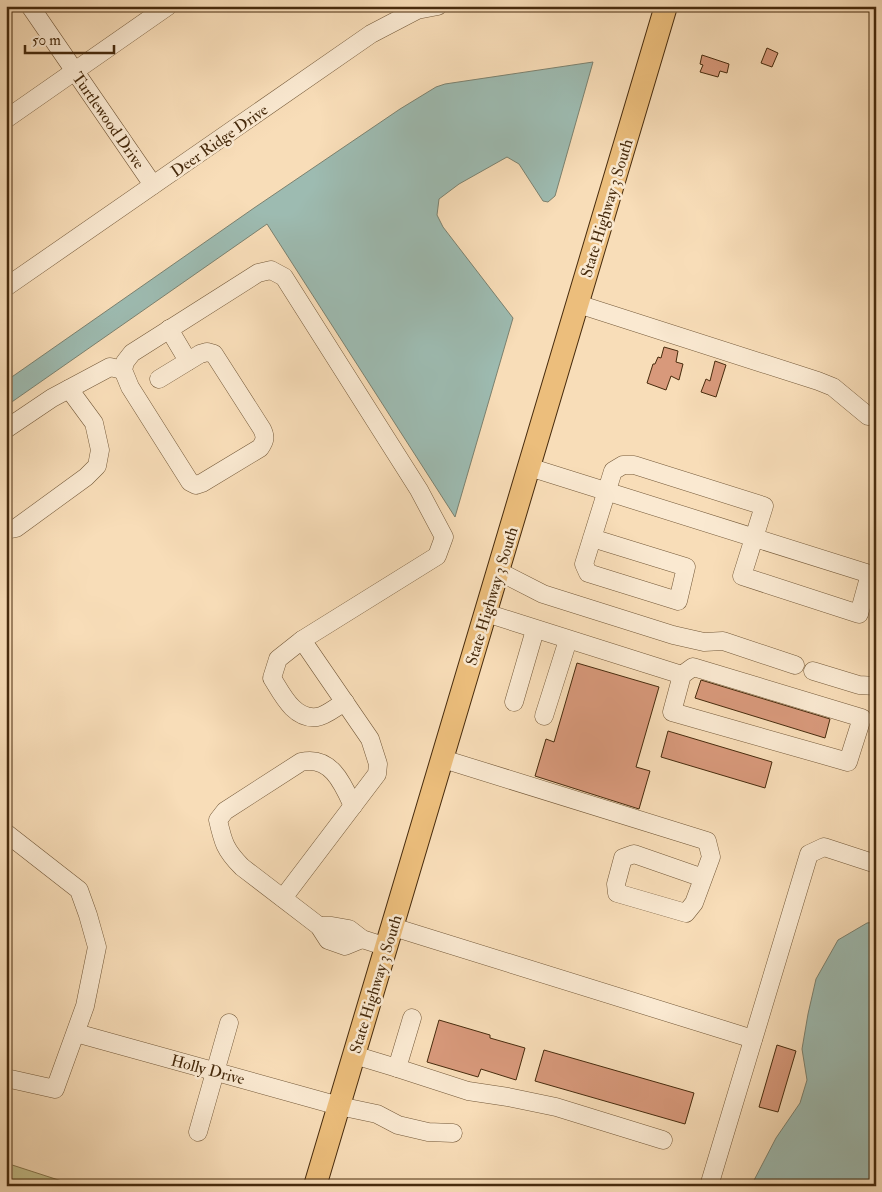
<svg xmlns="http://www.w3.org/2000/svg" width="882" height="1192" font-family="'IM FELL Double Pica',serif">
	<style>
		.green { fill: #c4bf8a; stroke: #86754c }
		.water { fill: #9dbbb1; stroke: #7b816f }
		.building { fill: #d8997b; stroke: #472b0d }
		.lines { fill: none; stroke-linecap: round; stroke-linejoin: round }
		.minor-casing { stroke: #735838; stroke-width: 19 }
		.major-casing { stroke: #472b0d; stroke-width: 24 }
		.minor { stroke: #fae9d1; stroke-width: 18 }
		.major { stroke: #ecbe7c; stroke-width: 22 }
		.labels { text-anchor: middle; stroke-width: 5; stroke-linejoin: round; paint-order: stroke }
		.street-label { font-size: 16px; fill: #472b0d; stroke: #fae9d1 }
	</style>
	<rect width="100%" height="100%" fill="#f8ddb8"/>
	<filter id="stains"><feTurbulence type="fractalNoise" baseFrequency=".004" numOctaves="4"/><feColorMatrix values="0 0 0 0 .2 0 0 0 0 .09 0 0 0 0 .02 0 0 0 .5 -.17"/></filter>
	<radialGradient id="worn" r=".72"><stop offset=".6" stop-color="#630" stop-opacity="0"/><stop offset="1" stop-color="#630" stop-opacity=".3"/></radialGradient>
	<!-- green -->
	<path class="green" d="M6,1163L77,1186H6Z"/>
	<!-- water -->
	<g class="water">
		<path d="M593,62L555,196L548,202L543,201L519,164L507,157L459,184L439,199L437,215L443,227L513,318L455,517L267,224L6,406V381L254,208L400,109L436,87L445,84Z"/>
		<path d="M876,922V1186H751L776,1138L800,1103L807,1080L802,1049L808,1014L816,979L838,940L867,923Z"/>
	</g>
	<!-- building -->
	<g class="building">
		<path d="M767,48L778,53L772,67L761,63Z"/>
		<path d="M702,55L729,64L727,73L720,71L718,77L700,72L703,65L700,64Z"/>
		<path d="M664,347L678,351L676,362L683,364L679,380L671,376L666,390L647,383L653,364H655L658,357L661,358Z"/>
		<path d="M715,361L726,365L716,397L701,392L706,379L710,381Z"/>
		<path d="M577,663L659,687L636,767L650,771L639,809L535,776L546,739L554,742Z"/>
		<path d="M701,680L830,719L825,738L695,698Z"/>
		<path d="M668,731L772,762L765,788L661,757Z"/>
		<path d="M439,1020L490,1035V1038L525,1048L516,1080L481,1069L478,1077L427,1062Z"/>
		<path d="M777,1045L796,1051L778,1112L759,1107Z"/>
		<path d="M544,1050L694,1093L685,1124L535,1081Z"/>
	</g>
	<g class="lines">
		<defs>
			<g id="minor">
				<path d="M30,6L153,185"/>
				<path d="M6,119L168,6"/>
				<path d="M6,287L371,34L417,10L438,6"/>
				<path d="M578,304L818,381L833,387L868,416"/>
				<path d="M169,329L188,361"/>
				<path d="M159,379L200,354L207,352L214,354L262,429C266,437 265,441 260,448L202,483L196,485L190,482L130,387L123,370L125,362L132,353L258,273L271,270L284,277L419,490L444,537L437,556L302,640L370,739L378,764L377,774L283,898"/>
				<path d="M6,429L52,398L110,367L123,370"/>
				<path d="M529,467L876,576"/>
				<path d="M6,530L16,528L86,477L97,466L100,450L94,423L69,389"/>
				<path d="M592,538L686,567L678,601L588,573L584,564L613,471L623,465H634L764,506L742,576L859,614L870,574"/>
				<path d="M498,571L543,594L673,635L704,642L723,641L795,665"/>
				<path d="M486,613L682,675L672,712L848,762L862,718L693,667L682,675"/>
				<path d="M302,640L278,659L272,678C282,694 294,720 317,717C326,716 337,706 345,702"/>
				<path d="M813,671L859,685L876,686"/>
				<path d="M514,702L535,630"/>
				<path d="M544,716L568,640"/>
				<path d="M443,759L707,841L711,857L694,903L686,913L617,893L616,884L623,858L634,854L703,878"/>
				<path d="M353,806C343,784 331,755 301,762L225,811L218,820C223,842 225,850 242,867L319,926L328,940L345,946L362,939"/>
				<path d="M6,833L79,890L88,915L97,947L85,1006L55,1089L6,1078"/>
				<path d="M319,926H332L349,929L362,939L387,947"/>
				<path d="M393,927L753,1039"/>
				<path d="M76,1033L339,1106L377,1114L398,1125L428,1132L453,1133"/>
				<path d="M354,1055L397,1068L412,1018"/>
				<path d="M397,1068L468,1091L508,1097L556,1107L663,1140"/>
				<path d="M198,1132L229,1023"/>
				<path d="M709,1186L809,854L824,847L876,864"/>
			</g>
			<path id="major" d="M315,1186L666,6"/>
		</defs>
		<!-- minor casing -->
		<use href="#minor" class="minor-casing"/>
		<!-- major casing -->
		<use href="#major" class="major-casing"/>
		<!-- minor -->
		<use href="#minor" class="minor"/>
		<!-- major -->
		<use href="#major" class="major"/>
	</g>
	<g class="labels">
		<!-- street labels -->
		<g class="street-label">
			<text transform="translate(109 120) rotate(55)" y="6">Turtlewood Drive</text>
			<text transform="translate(219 140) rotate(-35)" y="6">Deer Ridge Drive</text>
			<text transform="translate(606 208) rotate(-73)" y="6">State Highway 3 South</text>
			<text transform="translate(491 596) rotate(-73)" y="6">State Highway 3 South</text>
			<text transform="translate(375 984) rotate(-73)" y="6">State Highway 3 South</text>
			<text transform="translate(208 1069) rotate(15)" y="6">Holly Drive</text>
		</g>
	</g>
	<!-- margin -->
	<rect width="882" height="1192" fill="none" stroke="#f8ddb8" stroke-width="25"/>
	<rect x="8" y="8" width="867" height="1177" fill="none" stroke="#472b0d" stroke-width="2.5"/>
	<rect x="12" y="12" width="857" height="1167" fill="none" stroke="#472b0d"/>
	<!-- scale -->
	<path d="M25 45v8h89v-8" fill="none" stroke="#472b0d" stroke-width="2.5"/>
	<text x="32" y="45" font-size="15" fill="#472b0d" stroke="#fae9d1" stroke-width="4" paint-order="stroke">50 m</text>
	<rect width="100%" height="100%" filter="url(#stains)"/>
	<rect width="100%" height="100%" fill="url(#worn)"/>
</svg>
